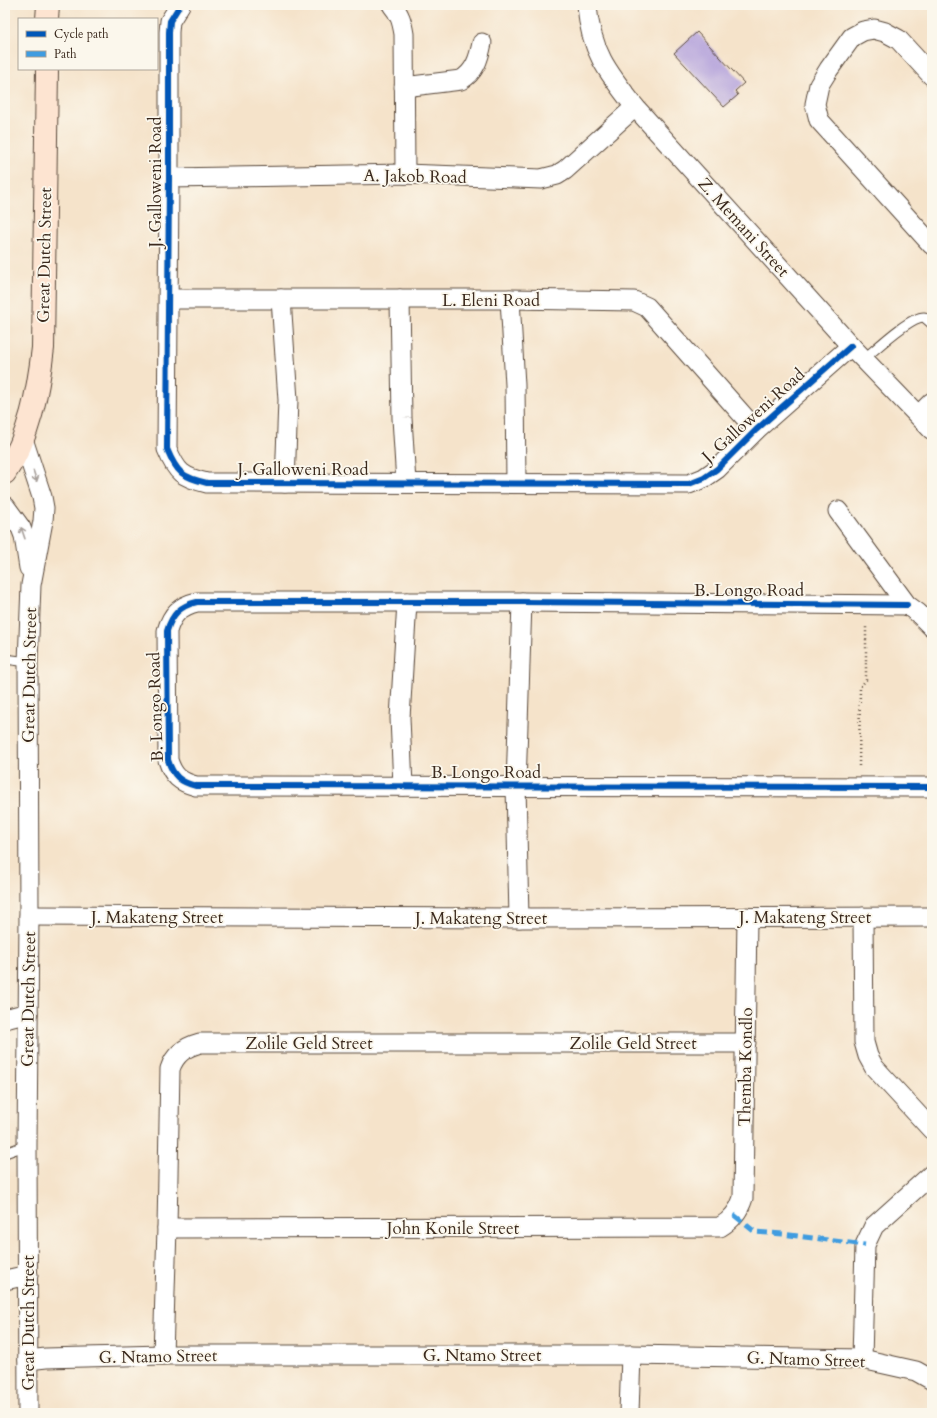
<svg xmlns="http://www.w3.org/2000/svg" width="937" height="1418" font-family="Cardo,serif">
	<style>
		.building { fill: #b7a6dc }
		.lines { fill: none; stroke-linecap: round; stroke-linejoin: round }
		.lane-casing { stroke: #574638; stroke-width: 11 }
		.street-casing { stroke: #574638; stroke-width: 21 }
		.secondary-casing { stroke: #574638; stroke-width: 24 }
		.path { stroke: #574638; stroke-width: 2.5; stroke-dasharray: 1 3; stroke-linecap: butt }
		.lane { stroke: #fff; stroke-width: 9 }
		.street { stroke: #fff; stroke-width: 19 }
		.secondary { stroke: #fde4d1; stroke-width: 22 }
		.quiet { stroke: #3f9ce0; stroke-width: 5; stroke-dasharray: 10 5; stroke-linecap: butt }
		.cycleway-casing { stroke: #fbf7ec; stroke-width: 8 }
		.cycleway { stroke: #0057b8; stroke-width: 6 }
		.oneway { stroke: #a79f9a }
		.labels { text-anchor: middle; stroke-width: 3.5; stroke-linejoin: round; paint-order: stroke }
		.street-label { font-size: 17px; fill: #3b2a1e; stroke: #fbf7ec }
	</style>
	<rect width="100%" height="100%" fill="#fbf7ec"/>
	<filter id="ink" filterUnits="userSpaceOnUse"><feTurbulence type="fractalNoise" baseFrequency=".025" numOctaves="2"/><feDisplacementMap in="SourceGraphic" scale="8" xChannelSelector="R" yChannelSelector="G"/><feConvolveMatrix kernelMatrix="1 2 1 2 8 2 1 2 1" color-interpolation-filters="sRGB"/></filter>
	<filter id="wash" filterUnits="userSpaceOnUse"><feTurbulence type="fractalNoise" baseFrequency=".012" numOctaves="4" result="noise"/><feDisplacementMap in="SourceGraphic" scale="16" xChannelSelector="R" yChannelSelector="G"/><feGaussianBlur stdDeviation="0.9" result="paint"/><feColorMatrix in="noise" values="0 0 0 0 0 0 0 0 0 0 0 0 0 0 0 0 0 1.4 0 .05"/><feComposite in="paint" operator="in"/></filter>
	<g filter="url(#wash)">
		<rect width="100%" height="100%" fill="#f5e3ca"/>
		<g id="blocks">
			<!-- building -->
			<path class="building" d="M697,32L744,83L735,91L738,95L724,107L674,53Z"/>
		</g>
	</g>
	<g filter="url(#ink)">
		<use href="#blocks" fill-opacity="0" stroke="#574638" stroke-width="1"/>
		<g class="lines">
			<defs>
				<g id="lane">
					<path d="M864,359C876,349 909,317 924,317L932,324"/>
					<path d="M5,659L28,662"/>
					<path d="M5,1153L27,1145"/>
				</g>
				<g id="street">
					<path d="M180,5L170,21L169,32V178L167,449C177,473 182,477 207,483L689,484L704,478L717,469L756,430L851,346"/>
					<path d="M392,5C400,14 402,22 404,34L405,174"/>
					<path d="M587,5C590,50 608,73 635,107L851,346L932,430"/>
					<path d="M932,76L898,39L885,32L874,29L863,31L852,37L829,69L819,85L815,104L819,120L932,245"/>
					<path d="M404,87L461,80C475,72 479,58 482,43"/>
					<path d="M169,178L405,174L541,179L557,175L565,170L635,107"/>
					<path d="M169,299H510L634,301L647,307L756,430"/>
					<path d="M281,299L288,400L285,483"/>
					<path d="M400,299L402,418L406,483"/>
					<path d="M510,299L515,385L516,483"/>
					<path d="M919,415L932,402"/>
					<path d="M23,439L42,497L44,508L43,521L31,585L28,662L29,916L27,1145L28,1413"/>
					<path d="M5,506L21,528L24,536L29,568"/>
					<path d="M838,511L907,605L918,613L932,627"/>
					<path d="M907,605L522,602H197C180,606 172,614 167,631L168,760C173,776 180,782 196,786L932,787"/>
					<path d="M403,786L400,718L407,602"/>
					<path d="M29,916L519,918L932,917"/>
					<path d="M863,917L864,1042L868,1056L874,1067L932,1130"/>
					<path d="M519,918L516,786L522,602"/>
					<path d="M5,1019L28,1013"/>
					<path d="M167,1228L720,1227C732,1220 739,1211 743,1198L747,917"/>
					<path d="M5,1280L28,1275"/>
					<path d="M163,1355L167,1228L170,1069C175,1054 185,1047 200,1043H746"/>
					<path d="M862,1359L865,1245L874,1226L932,1174"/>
					<path d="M28,1360L46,1358L163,1355H631L862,1359L916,1371L932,1380"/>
					<path d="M629,1413L631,1355"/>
				</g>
				<g id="secondary">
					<path d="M47,19L48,5"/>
					<path d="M5,473C30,437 38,391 43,348L47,69"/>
				</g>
			</defs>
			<!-- lane casing -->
			<use href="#lane" class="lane-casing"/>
			<!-- street casing -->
			<use href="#street" class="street-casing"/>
			<!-- secondary casing -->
			<use href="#secondary" class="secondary-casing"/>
			<!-- path -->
			<path class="path" d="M859,766L860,687L866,680V625"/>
			<!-- lane -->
			<use href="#lane" class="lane"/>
			<!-- street -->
			<use href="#street" class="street"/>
			<!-- secondary -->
			<use href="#secondary" class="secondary"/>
			<!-- quiet -->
			<path class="quiet" d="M734,1215L755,1232L783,1234L865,1245"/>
			<defs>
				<g id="cycleway">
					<path d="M180,5L170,21L169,32V178L167,449C177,473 182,477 207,483L689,484L704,478L717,469L756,430L851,346"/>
					<path d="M907,605L522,602H197C180,606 172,614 167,631L168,760C173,776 180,782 196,786L932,787"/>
				</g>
			</defs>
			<!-- cycleway casing -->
			<use href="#cycleway" class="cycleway-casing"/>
			<!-- cycleway -->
			<use href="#cycleway" class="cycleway"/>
		</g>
		<!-- one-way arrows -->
		<defs><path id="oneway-shaft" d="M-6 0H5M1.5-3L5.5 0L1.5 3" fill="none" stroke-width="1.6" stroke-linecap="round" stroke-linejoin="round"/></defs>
		<g class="oneway">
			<use href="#oneway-shaft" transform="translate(35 476) rotate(72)"/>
			<use href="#oneway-shaft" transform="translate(23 533) rotate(-109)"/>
		</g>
	</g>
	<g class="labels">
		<!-- street labels -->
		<g class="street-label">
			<text transform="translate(415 176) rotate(1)" y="6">A. Jakob Road</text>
			<text transform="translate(155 182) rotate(-90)" y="6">J. Galloweni Road</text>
			<text transform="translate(744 227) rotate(48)" y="6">Z. Memani Street</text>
			<text transform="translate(44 255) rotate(-89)" y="6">Great Dutch Street</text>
			<text x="491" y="306">L. Eleni Road</text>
			<text transform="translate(753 415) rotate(-42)" y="6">J. Galloweni Road</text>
			<text x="303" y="475">J. Galloweni Road</text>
			<text x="749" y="596">B. Longo Road</text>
			<text transform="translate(29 675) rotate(-89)" y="6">Great Dutch Street</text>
			<text transform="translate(155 707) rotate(-92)" y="6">B. Longo Road</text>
			<text x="486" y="778">B. Longo Road</text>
			<text x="157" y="923">J. Makateng Street</text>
			<text x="805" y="923">J. Makateng Street</text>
			<text x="481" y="924">J. Makateng Street</text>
			<text transform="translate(28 999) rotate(-89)" y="6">Great Dutch Street</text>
			<text x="309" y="1049">Zolile Geld Street</text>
			<text x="633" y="1049">Zolile Geld Street</text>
			<text transform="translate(745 1067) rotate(-89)" y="6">Themba Kondlo</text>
			<text x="453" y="1234">John Konile Street</text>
			<text transform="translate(28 1323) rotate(-90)" y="6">Great Dutch Street</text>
			<text x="482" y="1361">G. Ntamo Street</text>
			<text transform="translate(158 1356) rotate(-1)" y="6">G. Ntamo Street</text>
			<text transform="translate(806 1359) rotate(2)" y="6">G. Ntamo Street</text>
		</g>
	</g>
	<!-- margin -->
	<rect width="937" height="1418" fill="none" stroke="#fbf7ec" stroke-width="20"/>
	<!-- legend -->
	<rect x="18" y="18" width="140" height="52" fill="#fbf7ec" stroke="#aea59a"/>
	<rect x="26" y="31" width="20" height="6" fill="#0057b8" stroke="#aea59a"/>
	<text x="54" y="38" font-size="12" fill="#3b2a1e">Cycle path</text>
	<rect x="26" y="51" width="20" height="6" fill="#3f9ce0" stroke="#aea59a"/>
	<text x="54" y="58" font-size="12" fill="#3b2a1e">Path</text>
</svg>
